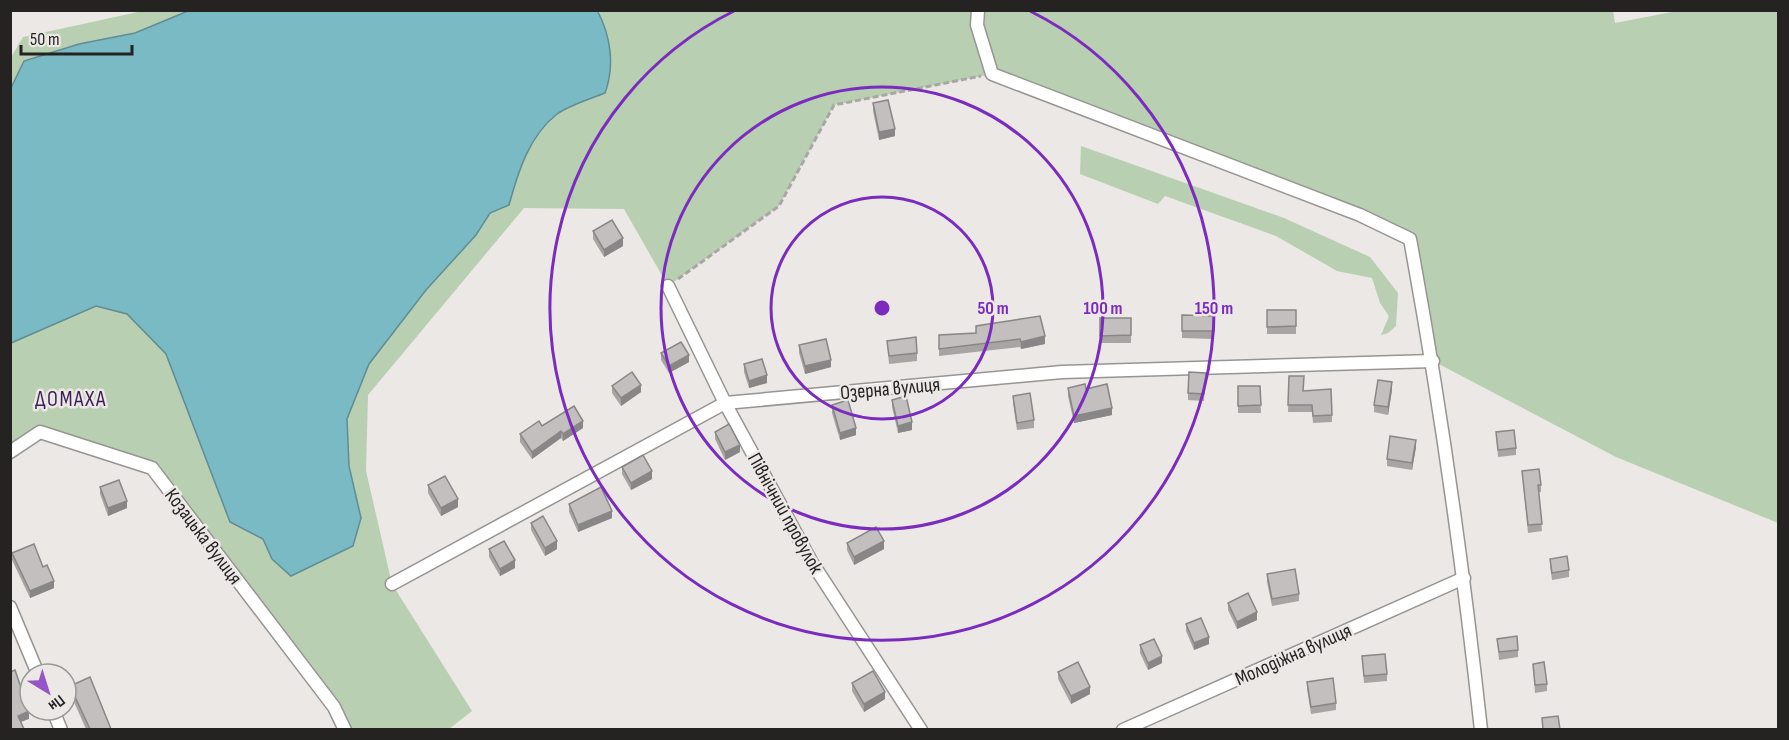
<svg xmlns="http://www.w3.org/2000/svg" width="1789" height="740" font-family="'Sofia Sans Condensed',sans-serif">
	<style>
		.green { fill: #b8cfb2 }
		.water { fill: #79bac5; stroke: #608d94; stroke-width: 1.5 }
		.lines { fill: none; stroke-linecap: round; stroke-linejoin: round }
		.minor-casing { stroke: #979593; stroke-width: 15 }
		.path { stroke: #a9a7a4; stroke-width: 3; stroke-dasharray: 6 3; stroke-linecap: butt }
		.minor { stroke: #fff; stroke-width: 12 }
		.wall { fill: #a8a4a4 }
		.shaded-wall { fill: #888686 }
		.building { fill: #c3bfbf; stroke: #888686; stroke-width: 1.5 }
		.ring { fill: none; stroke: #7b2cbf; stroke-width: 3 }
		.labels { text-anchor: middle; stroke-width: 5; stroke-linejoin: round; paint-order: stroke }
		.street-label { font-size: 20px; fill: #242322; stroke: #ebe8e5 }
		.quarter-label { font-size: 22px; letter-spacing: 1.5px; fill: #3e1e56; stroke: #ebe8e5 }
		.centre { fill: #7b2cbf; stroke: #ebe8e5; stroke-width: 3 }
		.ring-label { font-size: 18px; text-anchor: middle; font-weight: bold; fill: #7b2cbf; stroke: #ebe8e5; stroke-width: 5; stroke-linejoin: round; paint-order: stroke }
	</style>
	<rect width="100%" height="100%" fill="#ebe8e5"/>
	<!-- green -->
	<g class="green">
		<path d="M147,10H1613L1615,23L1677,11H1778V523L1616,457L1433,361L1410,239L992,74L834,105L779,206L668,286L624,209L524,208L368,395L366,471L392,584L472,711L449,729H345L152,468L40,432L11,452L10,59L23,37Z"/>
		<path d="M1081,146L1284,218L1370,257L1398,293L1396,326L1388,333L1381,335L1389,316L1380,303L1372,278L1337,271L1276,236L1165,196L1158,204L1080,174Z"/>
	</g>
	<!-- water -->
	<path class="water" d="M188,11L597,10C611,36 615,66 605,93C590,99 570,105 557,114C529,136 518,172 509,205L490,213L476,235L426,290L369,364L347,419L349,466L361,518L353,546L291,576L272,559L263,539L230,522L166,354L127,314L96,306L11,343V88L24,61L79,44L135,33Z"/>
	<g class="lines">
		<defs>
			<g id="minor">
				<path d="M978,10L977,25L992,74L1360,215L1410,239C1440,402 1463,565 1481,730"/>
				<path d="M668,286L725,403L811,561L921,730"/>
				<path d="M10,452L40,432L152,468L334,707L345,730"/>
				<path d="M392,584L725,403L1062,372L1433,361"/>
				<path d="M10,607L38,674"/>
				<path d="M53,710L61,730"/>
				<path d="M1123,730L1464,578"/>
			</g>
		</defs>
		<!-- minor casing -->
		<use href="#minor" class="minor-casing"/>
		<!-- path -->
		<path class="path" d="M678,279L779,206L834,105L981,76"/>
		<!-- minor -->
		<use href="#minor" class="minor"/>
	</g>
	<!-- wall -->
	<g class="wall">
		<path d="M873,103L895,136L879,140L873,111Z"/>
		<path d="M593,231L623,246L604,257L593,239Z"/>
		<rect x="1267" y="310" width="29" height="24"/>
		<path d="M1182,315L1214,316V339L1182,338Z"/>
		<rect x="1100" y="318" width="31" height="25"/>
		<path d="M976,326L1045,344L1021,349L1020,347L939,356V335L976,333Z"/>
		<path d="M887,341L917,353V361L889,364Z"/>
		<path d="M799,345L831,367L805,374L799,353Z"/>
		<path d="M661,353L689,362L669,373L661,360Z"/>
		<path d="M744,364L767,383L749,388L744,372Z"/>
		<path d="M1206,373L1204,401L1188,400V393Z"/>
		<path d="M1289,376L1303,391L1332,415V422L1313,423L1312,412H1288Z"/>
		<path d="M612,386L641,392L621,406L612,393Z"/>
		<path d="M1238,386H1260L1261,413H1238Z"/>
		<path d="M1068,388L1086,389L1112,415L1074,423L1068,396Z"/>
		<path d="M1392,390L1388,415L1374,412V405Z"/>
		<path d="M1013,396L1034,420V428L1017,430L1013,403Z"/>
		<path d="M892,400L912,430L898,433L892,407Z"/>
		<path d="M832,405L856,435L840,440L832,413Z"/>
		<path d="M542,426L583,428L563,441L561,438L532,459L520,442V434Z"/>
		<path d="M715,432L740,452L725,460L715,439Z"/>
		<path d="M1496,432L1516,448V455L1498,457Z"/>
		<path d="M1416,447L1412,470L1387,466V459Z"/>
		<path d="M622,467L652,479L631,490L622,474Z"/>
		<path d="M1522,471L1541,485V492H1539L1542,531L1528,533Z"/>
		<path d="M428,485L458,507L441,516L428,493Z"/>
		<path d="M100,487L127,508L108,516L100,494Z"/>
		<path d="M569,504L612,518L578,532L569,512Z"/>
		<path d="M531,523L557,549L545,556L531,530Z"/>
		<path d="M847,543L884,549L854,565L847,550Z"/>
		<path d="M489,549L515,568L500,576L489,557Z"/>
		<path d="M12,553L43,567L54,588L30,598L12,560Z"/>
		<path d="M1550,559L1569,570V577L1552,580L1550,566Z"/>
		<path d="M1267,574L1299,594V601L1272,606L1267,582Z"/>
		<path d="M1228,603L1257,620L1237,629L1228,610Z"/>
		<path d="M1186,624L1209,644L1194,650L1186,631Z"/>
		<path d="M1497,639L1518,650V657L1499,660Z"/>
		<path d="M1140,645L1162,663L1148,670L1140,653Z"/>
		<path d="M1362,656L1387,674V681L1364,683Z"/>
		<path d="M1533,664L1547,684V691L1535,693Z"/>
		<path d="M1058,672L1090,694L1071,704L1058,679Z"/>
		<path d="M1307,682L1336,703V710L1311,714L1307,689Z"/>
		<path d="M852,683L885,699L864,712L852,691Z"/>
		<path d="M70,686L111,729H86L70,693Z"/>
	</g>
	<!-- shaded-wall -->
	<g class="shaded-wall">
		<path d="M895,129V136L879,140V132Z"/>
		<path d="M623,238V246L604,257V250Z"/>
		<path d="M1045,336V344L1021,349V342Z"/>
		<path d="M689,355V362L669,373V366Z"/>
		<path d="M831,360V367L805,374V366Z"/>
		<path d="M767,375V383L749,388V381Z"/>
		<path d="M1392,382V390L1388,415V407Z"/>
		<path d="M641,385V392L621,406V398Z"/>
		<path d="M1112,408V415L1074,423V416Z"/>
		<path d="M583,421V428L563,441V434Z"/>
		<path d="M912,422V430L898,433V426Z"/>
		<path d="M856,428V435L840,440V433Z"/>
		<path d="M561,431V438L532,459V452Z"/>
		<path d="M1416,440V447L1412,470V463Z"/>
		<path d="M740,445V452L725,460V452Z"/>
		<path d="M652,471V479L631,490V483Z"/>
		<path d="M458,499V507L441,516V508Z"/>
		<path d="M127,501V508L108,516V508Z"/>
		<path d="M612,511V518L578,532V525Z"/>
		<path d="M557,541V549L545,556V548Z"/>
		<path d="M884,541V549L854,565V557Z"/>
		<path d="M515,560V568L500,576V569Z"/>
		<path d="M54,581V588L30,598V591Z"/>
		<path d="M1257,612V620L1237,629V622Z"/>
		<path d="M1209,637V644L1194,650V643Z"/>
		<path d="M1162,656V663L1148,670V663Z"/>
		<path d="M1090,687V694L1071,704V696Z"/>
		<path d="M885,692V699L864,712V704Z"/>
		<path d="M29,711V719L18,723V716Z"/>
	</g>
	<!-- building -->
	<g class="building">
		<path d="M888,100L895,129L879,132L873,103Z"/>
		<path d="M612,220L623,238L604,250L593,231Z"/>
		<path d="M1267,310H1296V326L1267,327Z"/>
		<path d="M1182,315L1214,316V331H1182Z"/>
		<path d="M1040,316L1045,336L1021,342L1020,339L939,349V335L976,333V326Z"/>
		<path d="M1100,318H1131V335L1100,336Z"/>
		<path d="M916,337L917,353L889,356L887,341Z"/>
		<path d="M826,339L831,360L805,366L799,345Z"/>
		<path d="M681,342L689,355L669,366L661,353Z"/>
		<path d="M762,359L767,375L749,381L744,364Z"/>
		<path d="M632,372L641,385L621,398L612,386Z"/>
		<path d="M1189,372L1206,373L1204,394L1188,393Z"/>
		<path d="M1289,376H1304L1303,391L1331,389L1332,415L1313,416L1312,405H1288Z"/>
		<path d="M1378,380L1392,382L1388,407L1374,405Z"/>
		<path d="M1085,384L1086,389L1107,384L1112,408L1074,416L1068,388Z"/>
		<path d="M1238,386H1260L1261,405L1238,406Z"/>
		<path d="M1030,393L1034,420L1017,423L1013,396Z"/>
		<path d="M906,396L912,422L898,426L892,400Z"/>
		<path d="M848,400L856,428L840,433L832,405Z"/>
		<path d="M574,406L583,421L563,434L561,431L532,452L520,434L539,421L542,426Z"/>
		<path d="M729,424L740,445L725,452L715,432Z"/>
		<path d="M1514,430L1516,448L1498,450L1496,432Z"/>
		<path d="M1390,436L1416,440L1412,463L1387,459Z"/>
		<path d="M643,455L652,471L631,483L622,467Z"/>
		<path d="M1539,469L1541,485H1538L1542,524L1528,525L1522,471Z"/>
		<path d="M445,476L458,499L441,508L428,485Z"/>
		<path d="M119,480L127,501L108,508L100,487Z"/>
		<path d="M601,487L612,511L578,525L569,504Z"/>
		<path d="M543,516L557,541L545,548L531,523Z"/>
		<path d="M876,527L884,541L854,557L847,543Z"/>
		<path d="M504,541L515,560L500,569L489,549Z"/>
		<path d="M34,544L43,567L47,565L54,581L30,591L12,553Z"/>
		<path d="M1567,556L1569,570L1552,573L1550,559Z"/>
		<path d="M1295,569L1299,594L1272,599L1267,574Z"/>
		<path d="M1248,593L1257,612L1237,622L1228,603Z"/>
		<path d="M1201,618L1209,637L1194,643L1186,624Z"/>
		<path d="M1517,636L1518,650L1499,652L1497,639Z"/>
		<path d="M1154,639L1162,656L1148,663L1140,645Z"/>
		<path d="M1385,654L1387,674L1364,676L1362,656Z"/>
		<path d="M1078,662L1090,687L1071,696L1058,672Z"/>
		<path d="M1544,662L1547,684L1535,685L1533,664Z"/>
		<path d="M15,670L29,711L18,716L24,729H10V672Z"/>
		<path d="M873,671L885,692L864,704L852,683Z"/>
		<path d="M90,677L111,729H90L70,686Z"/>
		<path d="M1333,678L1336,703L1311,707L1307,682Z"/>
		<path d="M1558,716L1560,729H1543L1542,718Z"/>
	</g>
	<!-- distance rings -->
	<g class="ring">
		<circle cx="882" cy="308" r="111"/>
		<circle cx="882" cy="308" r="221"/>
		<path d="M1030 11A332 332 0 1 1 734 11"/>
	</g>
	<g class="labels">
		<!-- street labels -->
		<g class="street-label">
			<text transform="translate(890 388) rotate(-5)" y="7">Озерна вулиця</text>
			<text transform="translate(786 513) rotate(61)" y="7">Північний провулок</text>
			<text transform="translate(204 536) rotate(53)" y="7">Козацька вулиця</text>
			<text transform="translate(1293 654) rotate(-24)" y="7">Молодіжна вулиця</text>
		</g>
		<!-- quarter labels -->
		<g class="quarter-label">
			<text x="71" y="406">ДОМАХА</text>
		</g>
	</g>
	<circle cx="882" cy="308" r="9" class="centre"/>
	<g class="ring-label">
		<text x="993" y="314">50 m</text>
		<text x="1103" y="314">100 m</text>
		<text x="1214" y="314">150 m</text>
	</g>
	<!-- border -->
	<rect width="1789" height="740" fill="none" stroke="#242322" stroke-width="24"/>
	<!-- north arrow -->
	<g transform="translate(48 692) rotate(142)"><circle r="28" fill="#ebe8e5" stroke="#9b9997" stroke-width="1.5"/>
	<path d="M0-4.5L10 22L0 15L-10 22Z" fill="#9654c9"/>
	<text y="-9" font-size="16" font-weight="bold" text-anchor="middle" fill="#242322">Пн</text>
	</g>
	<!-- scale -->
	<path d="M21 45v9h111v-9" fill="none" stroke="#242322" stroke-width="3"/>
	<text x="30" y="45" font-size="18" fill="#242322" stroke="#ebe8e5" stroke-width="4.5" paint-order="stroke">50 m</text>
</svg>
